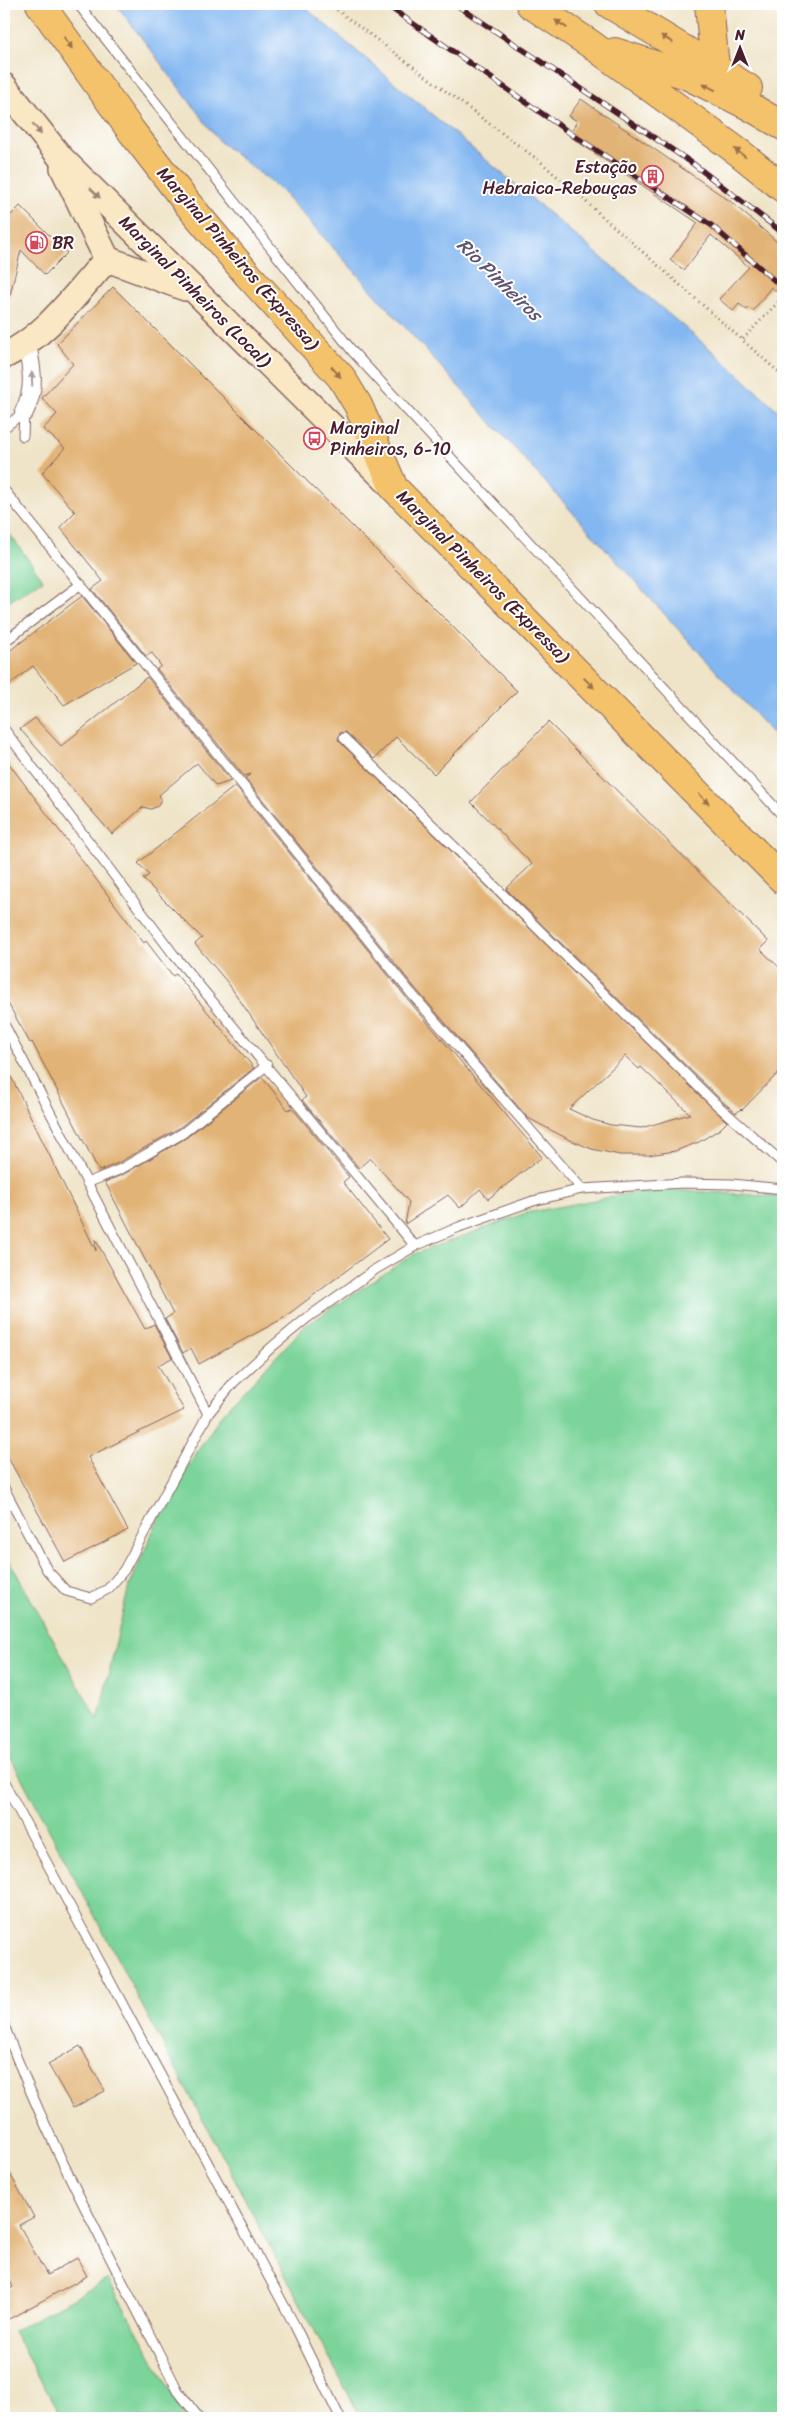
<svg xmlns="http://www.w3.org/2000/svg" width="787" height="2422" font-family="Sriracha,sans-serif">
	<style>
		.green { fill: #7bd49a; stroke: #627a62 }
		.water { fill: #83b7f1; stroke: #666b8e }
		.building { fill: #e2b376; fill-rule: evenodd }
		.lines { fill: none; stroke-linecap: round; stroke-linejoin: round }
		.lane-casing { stroke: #846462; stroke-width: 11 }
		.street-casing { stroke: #846462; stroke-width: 20 }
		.secondary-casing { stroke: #846462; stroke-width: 28 }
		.highway-casing { stroke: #846462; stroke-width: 30 }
		.path { stroke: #846462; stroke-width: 3; stroke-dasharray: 1 4; stroke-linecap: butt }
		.lane { stroke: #fff; stroke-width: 9 }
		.street { stroke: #fff; stroke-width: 18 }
		.secondary { stroke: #fae7c3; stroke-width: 25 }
		.highway { stroke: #f3c26a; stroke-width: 28 }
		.rail-casing { stroke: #4a1f2b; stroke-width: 5.5 }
		.rail { stroke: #fff; stroke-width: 4; stroke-dasharray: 11; stroke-linecap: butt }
		.oneway { fill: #9e704a }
		.oneway2 { fill: #a28377 }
		.oneway3 { fill: #ae9aa0 }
		.labels { text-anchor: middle; stroke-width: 4; stroke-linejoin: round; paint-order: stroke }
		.poi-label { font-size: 18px; fill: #4a1f2b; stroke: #fff; text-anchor: start }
		.street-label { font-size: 18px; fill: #4a1f2b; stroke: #fff }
		.water-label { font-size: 19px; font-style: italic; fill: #5e5470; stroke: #fff }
	</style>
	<rect width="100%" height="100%" fill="#fff"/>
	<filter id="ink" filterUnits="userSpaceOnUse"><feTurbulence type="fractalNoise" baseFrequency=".02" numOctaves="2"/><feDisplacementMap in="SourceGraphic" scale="10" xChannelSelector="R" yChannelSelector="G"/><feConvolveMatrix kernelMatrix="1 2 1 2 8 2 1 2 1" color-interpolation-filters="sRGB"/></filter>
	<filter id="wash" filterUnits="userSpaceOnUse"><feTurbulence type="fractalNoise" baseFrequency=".0096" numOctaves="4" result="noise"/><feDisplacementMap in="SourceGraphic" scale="20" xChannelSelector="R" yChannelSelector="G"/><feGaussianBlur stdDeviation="1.12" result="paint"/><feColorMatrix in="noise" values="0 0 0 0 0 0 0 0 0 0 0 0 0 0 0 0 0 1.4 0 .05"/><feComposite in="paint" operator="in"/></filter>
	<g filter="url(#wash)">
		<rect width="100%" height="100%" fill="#efe4c8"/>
		<!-- green -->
		<g class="green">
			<path d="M4,526L43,580L4,604Z"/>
			<path d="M652,1189L774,1196L783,1199V2418H361L4,1745V1551L98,1720L128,1590L166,1500L222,1414L305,1326L414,1254L526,1213Z"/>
			<path d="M108,2279L185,2417L182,2418H62L13,2331Z"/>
		</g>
		<!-- water -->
		<path class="water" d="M116,4H301L716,354L783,415V745L280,189L220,142Z"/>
		<g id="blocks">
			<!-- building -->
			<g class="building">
				<path d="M581,99L730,201L783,247V297L771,287L753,311L749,308L747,310L739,304L733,311L719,299L749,267L711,235L684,270L670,260L698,223L569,136L577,121L569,116Z"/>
				<path d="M20,206L67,253L45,275L21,250L10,295L4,294V222Z"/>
				<path d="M113,287L517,691L434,774L396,737L374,759L346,732L340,733L338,740L727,1122L720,1129L699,1142L675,1151L649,1155H620L592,1149L570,1140L528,1118L415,988L245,778L251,774L244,776L157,669L161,666L152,653L146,656L92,589L103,581L60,527L75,512L42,473L65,448L43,429L57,414L42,398L73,364L57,344ZM625,1056L639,1069L641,1067L690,1114L641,1128L611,1125L593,1120L569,1109Z"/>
				<path d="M82,596L136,663L64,705L33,666L4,689V655Z"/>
				<path d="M147,677L231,781L216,786L197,763L159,795L161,799L158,806L151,809L143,807L112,834L20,729L35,718L61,746Z"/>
				<path d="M548,722L768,941L760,949L783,971V1068L742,1110L741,1109L736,1113L721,1100L506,889L532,864L471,802Z"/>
				<path d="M4,757L144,943L146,941L173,976L176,974L254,1068L179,1128L118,1163L99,1171L32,1042L30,1043L4,996Z"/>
				<path d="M235,786L405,996L542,1157L488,1199L480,1189L460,1208L448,1195L405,1224L409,1202L370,1158L359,1168L302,1100L306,1097L228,983L195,944L202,938L143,879L149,875L138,863Z"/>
				<path d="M4,1062L96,1251L95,1239L145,1329L154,1324L172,1358L158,1365L184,1410L88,1457L128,1530L65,1562L4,1450Z"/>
				<path d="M262,1077L288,1110L292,1108L349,1177L343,1182L388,1239L282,1319L199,1364L191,1348L183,1353L165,1319L173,1314L105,1182L124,1174L186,1138Z"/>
				<path d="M80,2046L105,2091L73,2108L48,2064Z"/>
				<path d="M4,2163L34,2217L19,2225L47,2275L77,2258L87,2276L9,2319L4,2310V2292L13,2287L4,2270Z"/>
			</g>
		</g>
	</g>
	<g filter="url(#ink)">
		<use href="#blocks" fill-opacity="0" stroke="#846462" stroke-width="1"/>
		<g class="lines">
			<defs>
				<g id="lane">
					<path d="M78,4L353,352L783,816"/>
					<path d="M4,428L24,412"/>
					<path d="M23,436L24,412"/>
					<path d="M4,490L410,992L582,1189"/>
					<path d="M4,509V510"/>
					<path d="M4,642L81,584"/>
					<path d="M4,729L174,955L415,1246"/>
					<path d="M344,738L717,1105L783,1163"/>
					<path d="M4,1024L208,1414"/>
					<path d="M87,1183L121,1169L183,1133L267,1065"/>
					<path d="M4,1488L47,1570L66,1591L91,1598L108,1589L124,1570L208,1414L233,1383L273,1346L307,1318L376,1269L415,1246L459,1227L533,1201L582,1189L683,1183L732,1184L783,1189"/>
					<path d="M4,1783L295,2326L340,2418"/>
					<path d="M4,2025C51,2152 118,2270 178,2391L199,2418"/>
				</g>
				<path id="street" d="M24,412C36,389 32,369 27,345"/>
				<g id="secondary">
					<path d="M4,86L61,158L392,486"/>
					<path d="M63,168L107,259L185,288"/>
					<path d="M4,356C48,335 75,294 107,259"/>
				</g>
				<g id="highway">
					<path d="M40,4L132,132L187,203L248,275L341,377L358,405L394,488L783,880"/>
					<path d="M530,4L592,45L741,154L783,188"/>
					<path d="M609,4L748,88"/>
					<path d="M709,4L715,68"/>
					<path d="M615,52L686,75L749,106L783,126"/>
				</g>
			</defs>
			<!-- lane casing -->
			<use href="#lane" class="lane-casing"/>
			<!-- street casing -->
			<use href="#street" class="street-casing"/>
			<!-- secondary casing -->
			<use href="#secondary" class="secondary-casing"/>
			<!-- highway casing -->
			<use href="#highway" class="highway-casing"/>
			<!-- path -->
			<g class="path">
				<path d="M329,4L542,163L783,376"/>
				<path d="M743,339L783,297"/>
			</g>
			<!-- lane -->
			<use href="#lane" class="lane"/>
			<!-- street -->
			<use href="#street" class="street"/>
			<!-- secondary -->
			<use href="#secondary" class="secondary"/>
			<!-- highway -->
			<use href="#highway" class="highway"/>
			<defs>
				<g id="rail">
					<path d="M385,4L570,133L711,225L783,288"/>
					<path d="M455,4L692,163L783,233"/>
				</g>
			</defs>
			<!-- rail casing -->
			<use href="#rail" class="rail-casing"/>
			<!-- rail -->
			<use href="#rail" class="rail"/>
		</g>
		<!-- one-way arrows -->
		<defs><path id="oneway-solid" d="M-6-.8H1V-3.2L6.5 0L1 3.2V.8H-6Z" transform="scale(1.25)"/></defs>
		<g class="oneway">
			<use href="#oneway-solid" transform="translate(561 24) rotate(-147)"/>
			<use href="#oneway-solid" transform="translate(667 39) rotate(-149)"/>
			<use href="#oneway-solid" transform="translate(68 43) rotate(55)"/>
			<use href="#oneway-solid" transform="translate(709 87) rotate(-154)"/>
			<use href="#oneway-solid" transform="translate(740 153) rotate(-143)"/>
			<use href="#oneway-solid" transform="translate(336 372) rotate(49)"/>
			<use href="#oneway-solid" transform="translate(589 683) rotate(45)"/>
			<use href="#oneway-solid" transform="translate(704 799) rotate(46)"/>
		</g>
		<g class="oneway2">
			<use href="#oneway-solid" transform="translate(37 129) rotate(52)"/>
			<use href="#oneway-solid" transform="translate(95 193) rotate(45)"/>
		</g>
		<use class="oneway3" href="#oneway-solid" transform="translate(32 379) rotate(-92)"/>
	</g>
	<!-- icons -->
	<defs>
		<symbol id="building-ring" viewBox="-11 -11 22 22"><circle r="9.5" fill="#fff" stroke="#d1495b" stroke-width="1.5"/><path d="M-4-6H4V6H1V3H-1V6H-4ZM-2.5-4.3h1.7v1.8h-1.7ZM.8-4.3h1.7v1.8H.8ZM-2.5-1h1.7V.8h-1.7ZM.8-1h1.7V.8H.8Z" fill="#d1495b"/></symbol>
		<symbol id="fuel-ring" viewBox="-11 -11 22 22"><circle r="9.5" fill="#fff" stroke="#d1495b" stroke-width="1.5"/><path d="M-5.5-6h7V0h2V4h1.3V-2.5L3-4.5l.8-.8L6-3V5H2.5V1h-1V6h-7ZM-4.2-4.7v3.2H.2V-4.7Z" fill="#d1495b"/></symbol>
		<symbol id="bus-ring" viewBox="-11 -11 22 22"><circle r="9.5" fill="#fff" stroke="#d1495b" stroke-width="1.5"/><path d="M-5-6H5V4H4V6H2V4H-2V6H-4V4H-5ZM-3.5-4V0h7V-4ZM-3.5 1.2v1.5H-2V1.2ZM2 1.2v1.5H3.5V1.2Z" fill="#d1495b"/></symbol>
	</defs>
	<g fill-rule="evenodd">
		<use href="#building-ring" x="640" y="164" width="25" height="25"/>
		<use href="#fuel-ring" x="24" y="230" width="25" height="25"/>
		<use href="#bus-ring" x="302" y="426" width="25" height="25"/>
	</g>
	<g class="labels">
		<!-- poi labels -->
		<g class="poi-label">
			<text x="637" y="173" text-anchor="end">Estação<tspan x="637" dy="21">Hebraica-Rebouças</tspan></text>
			<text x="52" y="249">BR</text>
			<text x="330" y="434">Marginal<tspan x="330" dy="21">Pinheiros, 6-10</tspan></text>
		</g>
		<!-- street labels -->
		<g class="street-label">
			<text transform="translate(238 258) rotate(49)" y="6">Marginal Pinheiros (Expressa)</text>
			<text transform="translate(195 291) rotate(45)" y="6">Marginal Pinheiros (Local)</text>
			<text transform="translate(483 576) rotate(45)" y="6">Marginal Pinheiros (Expressa)</text>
		</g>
		<!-- water labels -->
		<g class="water-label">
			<text transform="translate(500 279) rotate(44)" y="7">Rio Pinheiros</text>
		</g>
	</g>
	<!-- margin -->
	<rect width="787" height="2422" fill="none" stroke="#fff" stroke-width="20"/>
	<!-- north arrow -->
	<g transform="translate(740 48)" stroke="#ffffff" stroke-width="4" paint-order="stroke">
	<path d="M0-4L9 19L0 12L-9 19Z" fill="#4a1f2b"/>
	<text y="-8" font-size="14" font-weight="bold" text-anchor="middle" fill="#4a1f2b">N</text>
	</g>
</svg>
